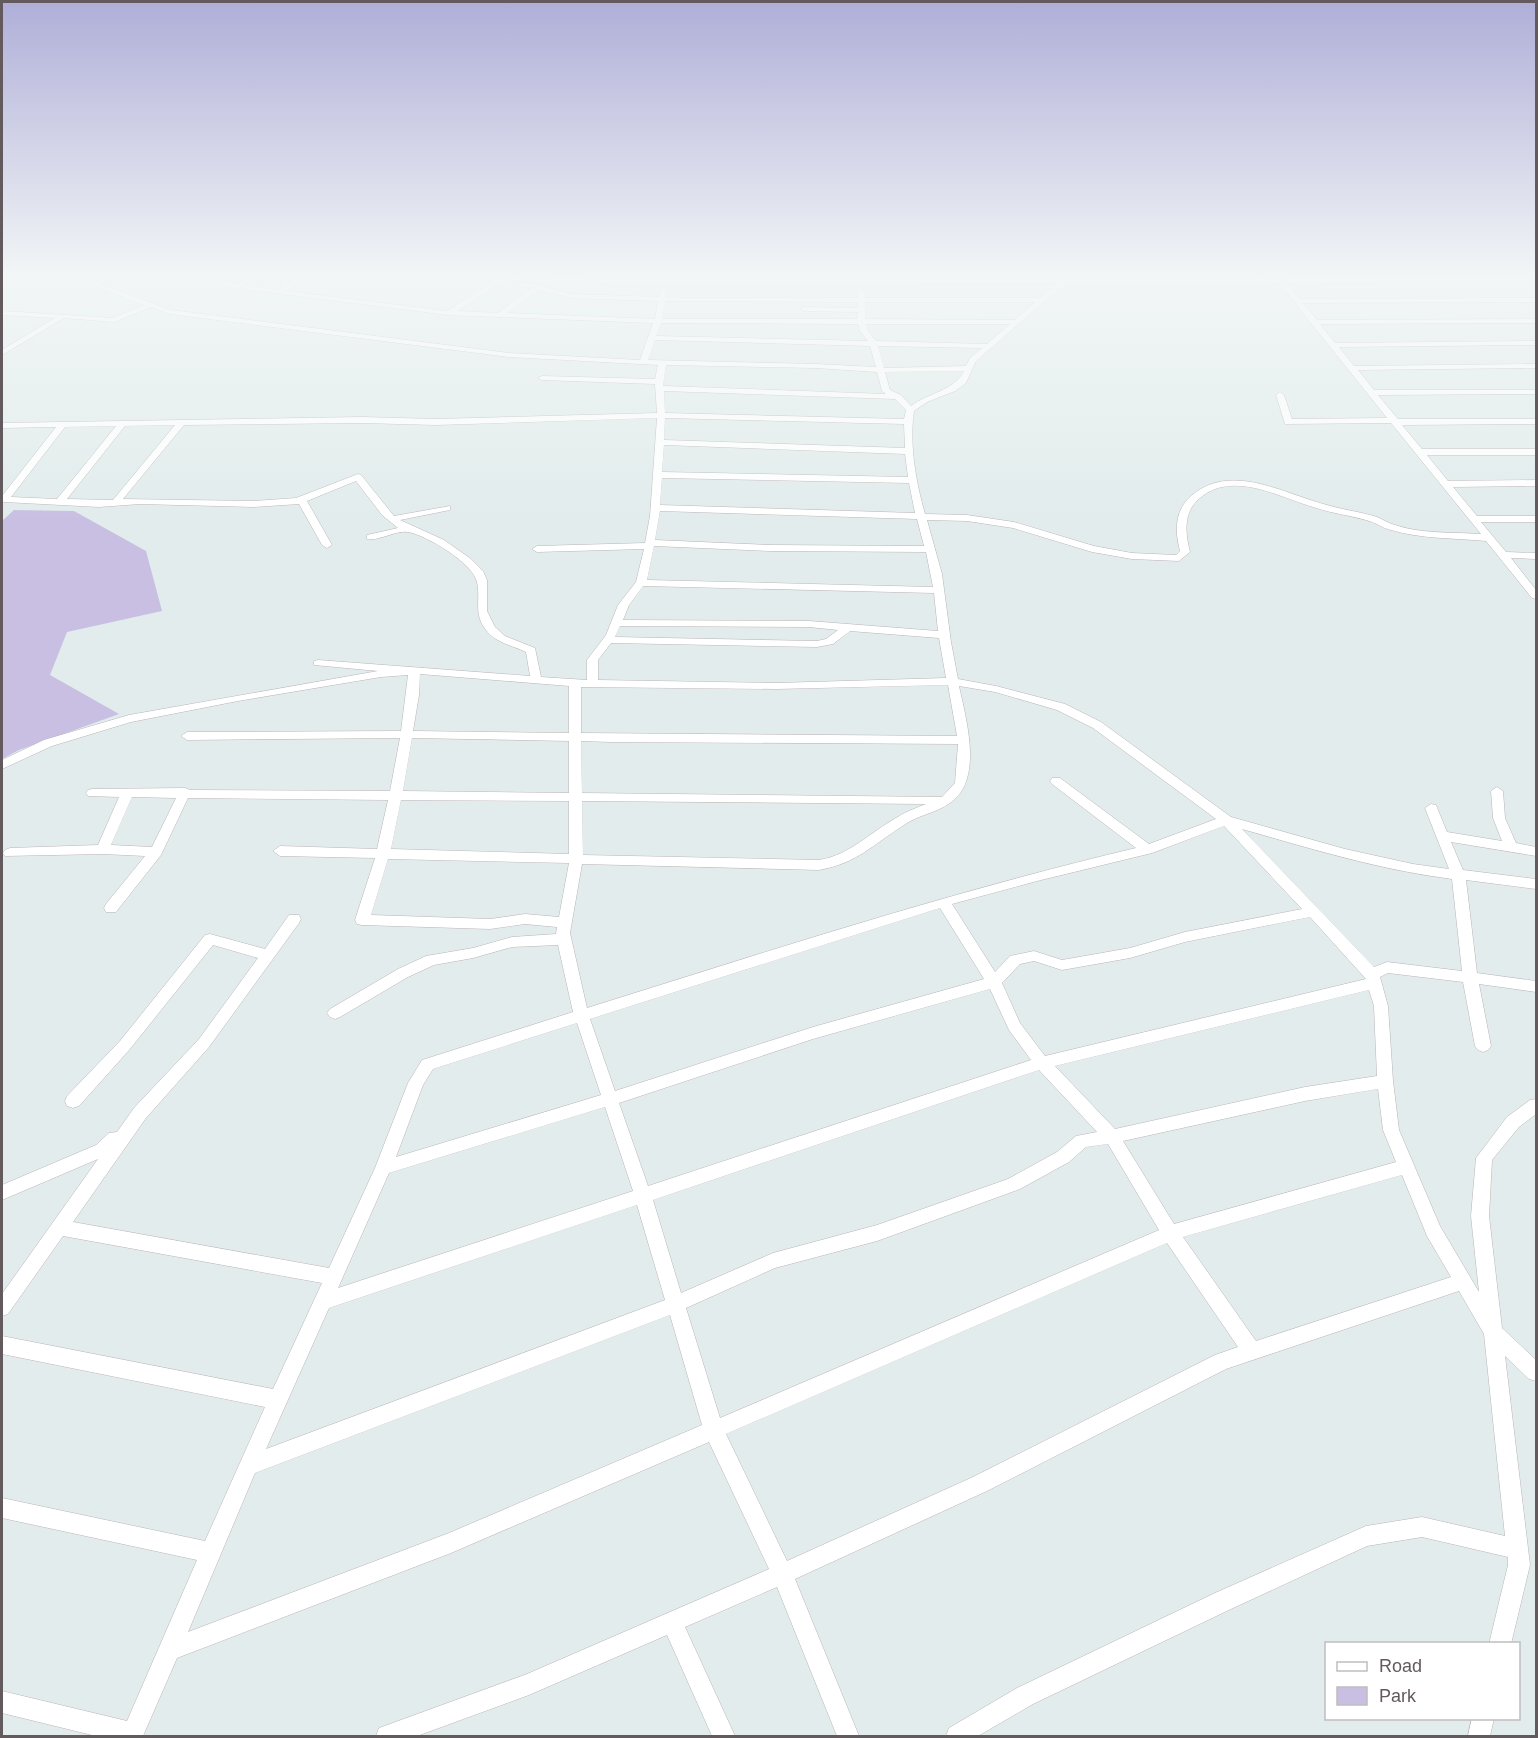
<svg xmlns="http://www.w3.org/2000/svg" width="1538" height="1738" font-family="Arial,sans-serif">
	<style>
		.green { fill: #c8bfe3 }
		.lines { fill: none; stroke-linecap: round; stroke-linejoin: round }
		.street-casing { stroke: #bcb4b6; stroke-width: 1 }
		.street { fill: #fff; fill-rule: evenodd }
	</style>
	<rect width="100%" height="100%" fill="#e2ecec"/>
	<!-- green -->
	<path class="green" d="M14,510L74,511L146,551L162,611L67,632L50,675L119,714L19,750L2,759V521Z"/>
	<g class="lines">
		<defs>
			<g id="street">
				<path d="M68,276H79L171,310L509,353L640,360L653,323L448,315L235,288L197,276C209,276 226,284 235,283C244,283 252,276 262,276L243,285L277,290L300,276H309L285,291L447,311L501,276L664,280L1062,279L1065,276H1073L1071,279L1276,278L1277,276L1283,278H1536V282L1287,283L1300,299L1536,298V302L1303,303L1317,320L1536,319V323L1320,324L1335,343L1536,341V345L1339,347L1354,366L1536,364V368L1358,370L1374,390H1536V394L1378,395L1398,419H1536V424L1402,425L1422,449H1536V455H1427L1448,481L1536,480V486L1453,487L1477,516H1536V522H1481L1506,552L1536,553V559L1511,558L1536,590V599L1532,598L1486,541C1455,538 1421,539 1391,530C1382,528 1375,522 1366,520C1348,515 1330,513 1313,507C1279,497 1232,470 1200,498C1183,512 1185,532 1190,552L1179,561L1132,559L1092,552L1013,528L967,521L927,520L942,574L951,642L958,679L996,686L1065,704L1101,722L1231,817L1345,849L1413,864L1449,869L1425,808L1431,804L1436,805L1447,832L1502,841L1493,818L1491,791L1497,787L1503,791L1505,818L1516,843L1536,847V856L1451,842L1463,870L1536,879V889L1466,880L1477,973L1536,981V992L1479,984L1491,1046L1488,1050L1483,1052L1478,1050L1475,1046L1463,982L1388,973L1380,977L1388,1006L1393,1081L1399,1130L1440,1226L1479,1292L1471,1216L1476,1158L1507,1117L1530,1100L1536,1099V1114L1519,1127L1492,1160L1489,1216L1502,1328L1536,1360V1381L1529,1379L1505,1356L1530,1565L1511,1644H1489L1508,1565V1557L1422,1537L1367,1546L1231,1609L1033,1704L978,1736H946L949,1728L1017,1688L1215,1593L1366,1526L1422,1517L1505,1536L1484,1334L1459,1291L1226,1369L987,1491L795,1579L859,1736H837L777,1587L685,1627L735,1736H712L667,1635L529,1695L417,1736H376L379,1728L527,1674L769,1569L709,1442L451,1553L177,1658L143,1736H96L2,1713V1691L127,1721L197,1560L2,1518V1498L205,1541L265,1407L2,1354V1336L273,1389L322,1283L63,1236L8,1314L2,1316V1294L98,1159L2,1200V1185L96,1145L109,1133L117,1132L134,1108L199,1039L258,958L213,945L130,1049L79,1106L73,1108L67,1106L65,1101L67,1096L120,1041L205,935L210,934L265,949L289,915H299L301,919L299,923L209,1047L146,1118L73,1222L329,1268L375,1168L408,1083L422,1060L573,1012L558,945L512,947L473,958L434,965L408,977L340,1017L335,1019L330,1017L327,1013L330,1009L398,969L426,956L473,948L512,937L556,934L557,927L525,924L490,929L362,925L357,924L355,920L375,858L280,856L273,851L280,846L377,849L388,800L188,798L161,855L116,912H106L104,908L106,904L145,856L103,854L5,856L3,853L5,850L10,848L98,845L119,797L88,796L86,793L88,790L92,789L185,788L190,790L390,791L400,738L187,740L181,736L187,732L401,731L408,675L381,677L238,701L131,722L52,746L2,769V760L44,740L129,715L378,671L314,665V661L318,660L530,676L526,652C511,645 496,643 486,630C473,614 481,600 477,582C473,563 426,535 408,532C395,530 381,541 367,539V535L398,528L382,515L356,481L307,501L332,545L327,548L322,545L299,504L254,507L140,504L99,507L4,502L2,501V496L56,427L2,428V423L362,417L436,419L657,413L655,384L542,380L538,378L542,376L655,379L658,365L509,357L170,314L151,307L114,322L64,318L2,355V350L55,318L2,315V311L113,318L144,305ZM507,279L510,281L664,284L1057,283L1040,298H865L866,291L862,289L858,291V298H688L666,297L668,290L664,288L660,290L659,297L572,294L523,282H520V286L531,288L498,313L457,311ZM1066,283H1279L1387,418L1292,419L1284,395L1280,392L1276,395L1285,424L1391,423L1481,534C1453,532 1421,534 1395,525C1387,523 1381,518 1374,516C1356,511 1338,509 1320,503C1279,491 1229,463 1191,496C1174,511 1175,532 1180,551L1176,555L1132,553L1094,546L1014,522L967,515L925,514C916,482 909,444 914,411L927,402L955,391L966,383L976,361ZM538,290L572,298L658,301L655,319L507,313ZM665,301L858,302V308L804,307L800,309L804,311L858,312L857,319H662ZM865,302H1035L1015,320L865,319ZM661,323L858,324L860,331L868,341L656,336ZM866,324H1010L987,344L876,341L868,331ZM655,340L870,346L876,367L816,364L648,360ZM878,346L982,348L970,358L966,366L884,368ZM666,365L816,368L877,372L882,391L886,394L663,386ZM964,371C954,391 928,393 911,406L901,395L890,390L885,372ZM664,391L895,399L906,410L904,419L665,413ZM657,418L650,516L645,543L537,546L532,549L537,552L644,549L636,582L618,605L606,635L587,660V680L541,677L535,648L505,636L495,627L487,611V580L483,571L471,559L444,540L400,520L450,510V506L394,516L361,475L358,474L296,498L254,501L123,499L184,425L362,423L436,425ZM665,418L904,424L905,448L664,440ZM175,425L113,500L67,499L125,426ZM116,426L57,499L11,497L65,427ZM664,445L905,454L908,477L662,472ZM662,478L909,483L915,513L660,505ZM660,511L917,519L924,546L770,545L655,540ZM654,546L770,551L926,552L933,587L647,580ZM643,586L934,593L938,631L809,621L623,620L629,605ZM620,626L809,627L838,630L826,639L817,641L615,637ZM850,631L939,638L946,678L776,683L598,680V660L611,643L817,647L833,644ZM420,674L569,686V733L413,731L419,695ZM948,685L957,736L581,733V687L776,689ZM959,686L995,692L1057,710L1093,728L1216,819L1149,844L1060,778H1052L1050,781L1052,784L1136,848C950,892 769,951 587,1008L570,933L582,864L819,870C858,863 872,845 904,825C918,815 936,813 950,803C984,780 966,719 959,686ZM412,738L569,741V793L403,791ZM581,741L610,742L958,744L955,783L942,797L582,793ZM132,797L176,798L152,847L111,845ZM401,800L569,801V854L391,849ZM582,801L926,804C916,808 905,812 896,818C869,833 850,855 819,860L583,855ZM1224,826L1302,909L1185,932L1130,948L1062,960L1034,951L1010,956L995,972L952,904L1037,881L1152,853ZM1242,829C1312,849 1380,870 1452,879L1462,971L1387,962L1374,967ZM388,859L569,863L559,917L525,914L490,919L371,915ZM940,908L984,979L813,1027L615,1091L590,1019ZM1310,917L1366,979L1045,1056L1020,1023L1002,983L1020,964L1034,961L1062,970L1130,958L1185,942ZM990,989L1009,1030L1031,1060L648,1186L619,1103L813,1039ZM1369,990L1374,1006L1377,1076L1305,1087L1115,1129L1055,1066ZM577,1023L601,1095L396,1157L423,1085L433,1069ZM1039,1070L1097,1132L1076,1136L1057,1152L1008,1179L877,1225L773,1253L681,1293L653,1200ZM1378,1089L1383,1130L1396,1162L1174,1224L1123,1141L1305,1101ZM605,1107L633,1191L338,1288L389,1173ZM1108,1144L1159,1230L720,1418L686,1308L775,1268L877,1241L1020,1189L1069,1162L1086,1147ZM1402,1175L1427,1236L1451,1277L1256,1341L1183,1237ZM637,1205L665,1300L266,1449L329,1308ZM1167,1243L1238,1347L1215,1355L973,1477L787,1561L726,1434ZM670,1315L702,1425L449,1533L188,1632L255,1473Z"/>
				<path d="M1472,1718H1494L1490,1736H1468Z"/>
			</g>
		</defs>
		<!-- street casing -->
		<use href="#street" class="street-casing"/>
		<!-- street -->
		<use href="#street" class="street"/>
	</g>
	<!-- sky -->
	<linearGradient id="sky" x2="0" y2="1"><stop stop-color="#afaed8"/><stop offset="0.53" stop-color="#f2f6f6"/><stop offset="1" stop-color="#f2f6f6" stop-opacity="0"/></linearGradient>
	<rect width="1538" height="520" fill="url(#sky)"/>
	<!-- border -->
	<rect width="1538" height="1738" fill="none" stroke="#625a5c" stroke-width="6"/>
	<!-- legend -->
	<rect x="1325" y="1642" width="195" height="78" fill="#ffffff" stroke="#c0bdbe" stroke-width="1.5"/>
	<rect x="1337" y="1662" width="30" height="9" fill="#ffffff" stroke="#c0bdbe" stroke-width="1.5"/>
	<text x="1379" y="1672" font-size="18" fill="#625a5c">Road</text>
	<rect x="1337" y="1687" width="30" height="18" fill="#c8bfe3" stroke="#c0bdbe" stroke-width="1.5"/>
	<text x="1379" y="1702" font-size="18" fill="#625a5c">Park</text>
</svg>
